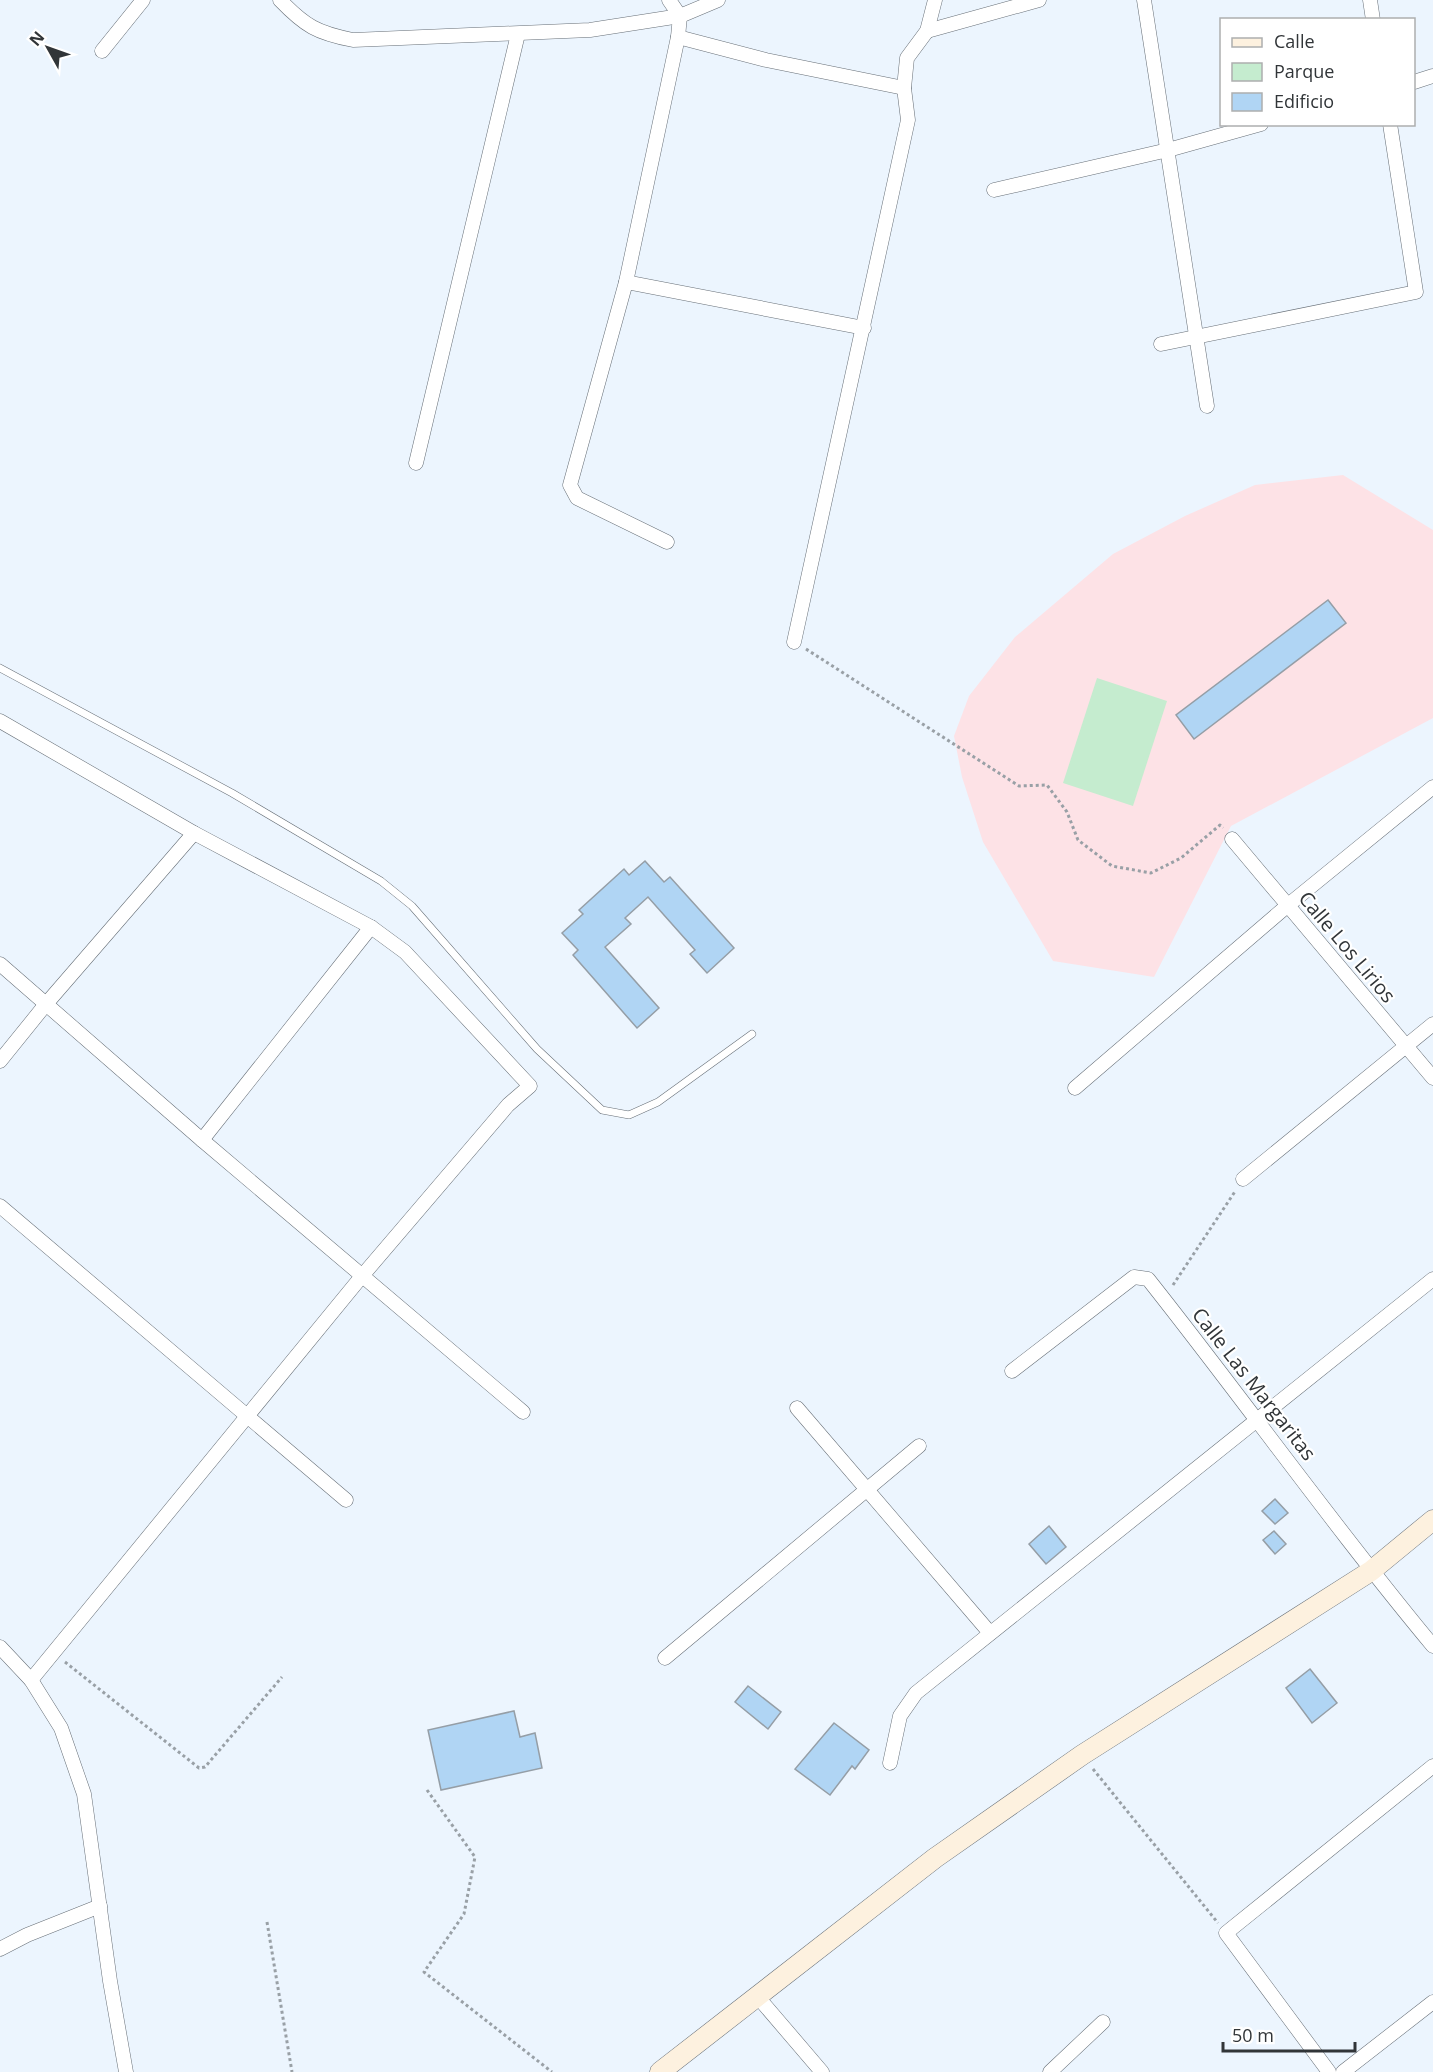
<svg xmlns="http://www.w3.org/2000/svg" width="1433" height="2072" font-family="'Open Sans',sans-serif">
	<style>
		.education { fill: #fde2e6 }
		.green { fill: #c5eccf }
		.building { fill: #b0d5f4; stroke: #959ea6; stroke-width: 1.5 }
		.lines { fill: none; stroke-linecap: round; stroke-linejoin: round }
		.lane-casing { stroke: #676f77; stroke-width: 8 }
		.street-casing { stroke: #676f77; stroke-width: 15 }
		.secondary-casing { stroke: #676f77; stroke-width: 21 }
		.path { stroke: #99a0a6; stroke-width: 3; stroke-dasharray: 3 3; stroke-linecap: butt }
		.lane { stroke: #fff; stroke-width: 7 }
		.street { stroke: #fff; stroke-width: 14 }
		.secondary { stroke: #fdf1df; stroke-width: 20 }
		.labels { text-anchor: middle; stroke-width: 4.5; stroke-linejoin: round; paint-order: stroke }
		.street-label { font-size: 20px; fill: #313538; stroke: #fff }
	</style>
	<rect width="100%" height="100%" fill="#ecf5fe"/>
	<!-- education -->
	<path class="education" d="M1343,475L1433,530V718L1231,826L1154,977L1053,961L983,842L962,777L954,736L969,696L1015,637L1113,554L1185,516L1255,485Z"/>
	<!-- green -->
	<path class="green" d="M1097,678L1167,701L1133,806L1063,783Z"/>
	<!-- building -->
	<g class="building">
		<path d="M1328,600L1346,623L1194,739L1176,715Z"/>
		<path d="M645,861L664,882L670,877L734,948L707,973L690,954L695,950L648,897L625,918L631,924L605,947L659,1008L637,1028L573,955L578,950L562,933L583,914L579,910L624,869L629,875Z"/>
		<path d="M1275,1499L1288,1513L1275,1524L1262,1511Z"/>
		<path d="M1049,1526L1066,1547L1046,1564L1029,1544Z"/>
		<path d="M1274,1531L1286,1544L1275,1554L1263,1540Z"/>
		<path d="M1310,1669L1337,1703L1312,1723L1286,1688Z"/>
		<path d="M748,1686L781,1712L768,1729L735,1702Z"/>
		<path d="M514,1711L520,1737L535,1733L542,1768L441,1790L428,1730Z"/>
		<path d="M834,1723L869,1750L855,1769L852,1766L830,1795L795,1769Z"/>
	</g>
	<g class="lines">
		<defs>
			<path id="lane" d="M0,668L232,793L381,881L412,906L537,1049L602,1110L629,1115L658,1102L752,1034"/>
			<g id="street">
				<path d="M280,0C305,26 317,33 353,40L590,30L680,16L718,0"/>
				<path d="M1144,0L1207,406"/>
				<path d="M1370,0L1373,20"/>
				<path d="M927,31L1039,0"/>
				<path d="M678,37L766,60L904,88"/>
				<path d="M102,51L143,0"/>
				<path d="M1414,82L1433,76"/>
				<path d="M994,190L1168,150L1261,124"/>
				<path d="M626,282L864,328"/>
				<path d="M1161,344L1416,292L1390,124"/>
				<path d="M416,463L518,34"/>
				<path d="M667,542L577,498L570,485L626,282L678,37L680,16L669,0"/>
				<path d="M794,642L908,120L904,88L907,58L927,31L935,0"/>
				<path d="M0,721L194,833L371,927L405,952L530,1086L508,1105L362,1276L31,1680"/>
				<path d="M1232,839L1433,1078"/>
				<path d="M0,964L202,1140L523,1412"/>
				<path d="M0,1061L46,1004L194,833"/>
				<path d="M1075,1088L1287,906L1433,787"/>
				<path d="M202,1140L371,927"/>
				<path d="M1243,1179L1433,1024"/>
				<path d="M0,1206L346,1500"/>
				<path d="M1012,1371L1134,1277L1148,1279C1244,1400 1334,1527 1433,1646"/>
				<path d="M797,1408L990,1633"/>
				<path d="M0,1647L31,1680L61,1728L84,1794L110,1981L126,2072"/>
				<path d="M665,1658L919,1446"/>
				<path d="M890,1763L900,1716L916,1693L1433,1279"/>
				<path d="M0,1949L27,1935L100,1906"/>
				<path d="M757,1996L822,2072"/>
				<path d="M1050,2072L1103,2022"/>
				<path d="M1329,2072L1226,1933L1433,1766"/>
				<path d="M1343,2072L1433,2002"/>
			</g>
			<path id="secondary" d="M660,2072L935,1858L1082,1755L1371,1571L1433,1520"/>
		</defs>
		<!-- lane casing -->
		<use href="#lane" class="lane-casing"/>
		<!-- street casing -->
		<use href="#street" class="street-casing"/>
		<!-- secondary casing -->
		<use href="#secondary" class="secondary-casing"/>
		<!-- path -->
		<g class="path">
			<path d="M806,649L1019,786L1047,785L1067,812L1078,840L1112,866L1151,873L1181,858L1220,825L1223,828"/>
			<path d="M1173,1285L1236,1190"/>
			<path d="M65,1662L199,1768L205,1767L282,1677"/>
			<path d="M1093,1769L1218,1923"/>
			<path d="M427,1790L475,1857L464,1914L424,1972L552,2072"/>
			<path d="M267,1922L292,2072"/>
		</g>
		<!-- lane -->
		<use href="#lane" class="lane"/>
		<!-- street -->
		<use href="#street" class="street"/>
		<!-- secondary -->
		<use href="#secondary" class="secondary"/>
	</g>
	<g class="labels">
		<!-- street labels -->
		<g class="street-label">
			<text transform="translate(1347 947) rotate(50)" y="7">Calle Los Lirios</text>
			<text transform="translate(1254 1384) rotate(52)" y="7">Calle Las Margaritas</text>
		</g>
	</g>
	<!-- legend -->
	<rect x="1220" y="18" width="195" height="108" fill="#ffffff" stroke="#adaeaf" stroke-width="1.5"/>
	<rect x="1232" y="38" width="30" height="9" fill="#fdf1df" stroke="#adaeaf" stroke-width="1.5"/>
	<text x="1274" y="48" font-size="18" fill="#313538">Calle</text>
	<rect x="1232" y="63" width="30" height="18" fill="#c5eccf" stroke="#adaeaf" stroke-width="1.5"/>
	<text x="1274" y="78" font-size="18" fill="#313538">Parque</text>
	<rect x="1232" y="93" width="30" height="18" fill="#b0d5f4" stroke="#adaeaf" stroke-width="1.5"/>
	<text x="1274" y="108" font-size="18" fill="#313538">Edificio</text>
	<!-- north arrow -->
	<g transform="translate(48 48) rotate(310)" stroke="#ffffff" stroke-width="4.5" paint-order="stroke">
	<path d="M0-4.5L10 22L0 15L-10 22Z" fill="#313538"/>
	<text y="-9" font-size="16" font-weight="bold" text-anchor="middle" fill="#313538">N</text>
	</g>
	<!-- scale -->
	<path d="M1223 2042v9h132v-9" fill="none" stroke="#313538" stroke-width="3"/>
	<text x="1232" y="2042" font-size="18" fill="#313538" stroke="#ffffff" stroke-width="4.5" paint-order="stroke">50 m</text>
</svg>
